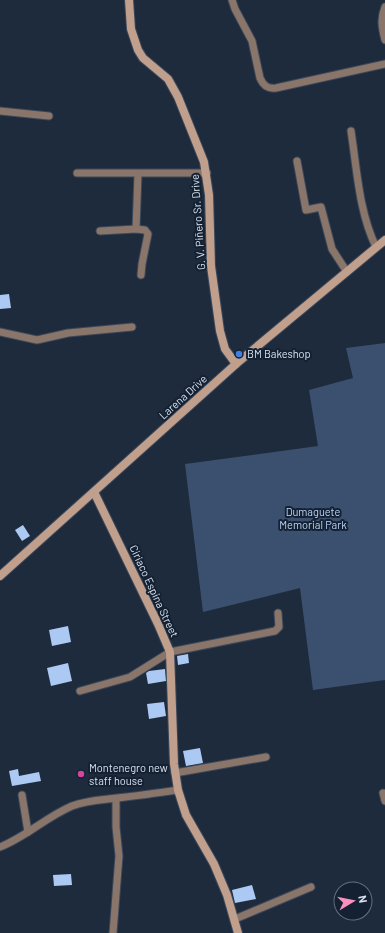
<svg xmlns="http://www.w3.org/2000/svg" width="385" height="933" font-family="Barlow,sans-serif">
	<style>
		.green { fill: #3b506e }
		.building { fill: #abc9f3 }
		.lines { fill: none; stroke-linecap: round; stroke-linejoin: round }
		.street-casing { stroke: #3c4859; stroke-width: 9 }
		.secondary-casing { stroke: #3c4859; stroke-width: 10 }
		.street { stroke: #897569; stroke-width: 7 }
		.secondary { stroke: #c09f8d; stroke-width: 8 }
		.shop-dot { fill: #3f7fe0; stroke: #142133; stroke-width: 1.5 }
		.hotel-dot { fill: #d1479c; stroke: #142133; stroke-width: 1.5 }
		.labels { text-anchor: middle; stroke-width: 4; stroke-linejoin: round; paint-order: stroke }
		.street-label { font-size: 11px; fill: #d9e2ee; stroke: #142133 }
		.poi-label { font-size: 11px; fill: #d9e2ee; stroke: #142133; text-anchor: start }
		.park-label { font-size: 11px; fill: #bad5fa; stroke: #142133 }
	</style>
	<rect width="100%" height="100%" fill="#1e2b3d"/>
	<!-- green -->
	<path class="green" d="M385,343V680L313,690L300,588L203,612L185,464L318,446L309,390L353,378L346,348Z"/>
	<!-- building -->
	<g class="building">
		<path d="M9,294L11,308L0,309V295Z"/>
		<path d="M23,525L30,536L22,541L15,530Z"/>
		<path d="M68,626L71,642L52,646L49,630Z"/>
		<path d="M188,654L189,663L178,665L177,656Z"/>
		<path d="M68,663L72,681L51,686L47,668Z"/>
		<path d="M165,669L166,681L148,684L146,673L149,671Z"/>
		<path d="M164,702L166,716L149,719L147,704Z"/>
		<path d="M200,748L203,763L186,766L183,751Z"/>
		<path d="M18,769L19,776L39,772L41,781L12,786L9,771Z"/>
		<path d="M71,874L72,885L54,886L53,875Z"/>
		<path d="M252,885L256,899L235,903L232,890Z"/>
	</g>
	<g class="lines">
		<defs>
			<g id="street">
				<path d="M232,0L235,9L252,41L260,78C263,85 267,89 276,88L385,64"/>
				<path d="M385,7C380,19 382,28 385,40"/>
				<path d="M0,111L49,116"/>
				<path d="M351,131C357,170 359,212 376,247"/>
				<path d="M297,161L306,210L321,207L332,249L347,272"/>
				<path d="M77,173H207"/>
				<path d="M138,174L136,229L145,230L148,234L142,264L141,275"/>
				<path d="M100,231L136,229"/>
				<path d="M0,332L37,340L68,333L132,327"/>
				<path d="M80,691L130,677L170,652L275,631L279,627L278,613"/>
				<path d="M175,773L266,757"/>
				<path d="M383,793L385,801"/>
				<path d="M22,795L28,832"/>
				<path d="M0,847C26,837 46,817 72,806C87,800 101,800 117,798C137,796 157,793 178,790"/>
				<path d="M235,919L311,887"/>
				<path d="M113,933L119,856L116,827V799"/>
			</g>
			<g id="secondary">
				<path d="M129,0L131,29L138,50L143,58L168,79L178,97L204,162L209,195L211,266L220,331L225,349L236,364"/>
				<path d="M94,492L158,624L170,652L174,764L178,790L186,815L214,864L227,895L238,933"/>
				<path d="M0,576L236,364L385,240"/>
			</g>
		</defs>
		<!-- street casing -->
		<use href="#street" class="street-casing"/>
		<!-- secondary casing -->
		<use href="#secondary" class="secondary-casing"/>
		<!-- street -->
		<use href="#street" class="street"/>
		<!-- secondary -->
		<use href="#secondary" class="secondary"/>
	</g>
	<!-- markers -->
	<circle class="shop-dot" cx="239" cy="354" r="4"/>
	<circle class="hotel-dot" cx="81" cy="774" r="4"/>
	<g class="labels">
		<!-- street labels -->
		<g class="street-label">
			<text transform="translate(198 222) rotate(-94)" y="4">G. V. Piñero Sr. Drive</text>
			<text transform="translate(183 397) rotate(-42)" y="4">Larena Drive</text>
			<text transform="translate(154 591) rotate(65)" y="4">Ciriaco Espina Street</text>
		</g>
		<!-- poi labels -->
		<g class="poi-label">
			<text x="247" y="358">BM Bakeshop</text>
			<text x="89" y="772">Montenegro new<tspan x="89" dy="13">staff house</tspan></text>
		</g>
		<!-- park labels -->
		<g class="park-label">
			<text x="313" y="516">Dumaguete<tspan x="313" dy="13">Memorial Park</tspan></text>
		</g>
	</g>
	<!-- north arrow -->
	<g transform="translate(353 901) rotate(80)"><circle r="19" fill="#142133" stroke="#636e7e"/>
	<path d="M0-3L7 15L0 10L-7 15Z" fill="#fe8ebc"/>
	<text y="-6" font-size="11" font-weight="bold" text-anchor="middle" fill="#d9e2ee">N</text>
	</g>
</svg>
